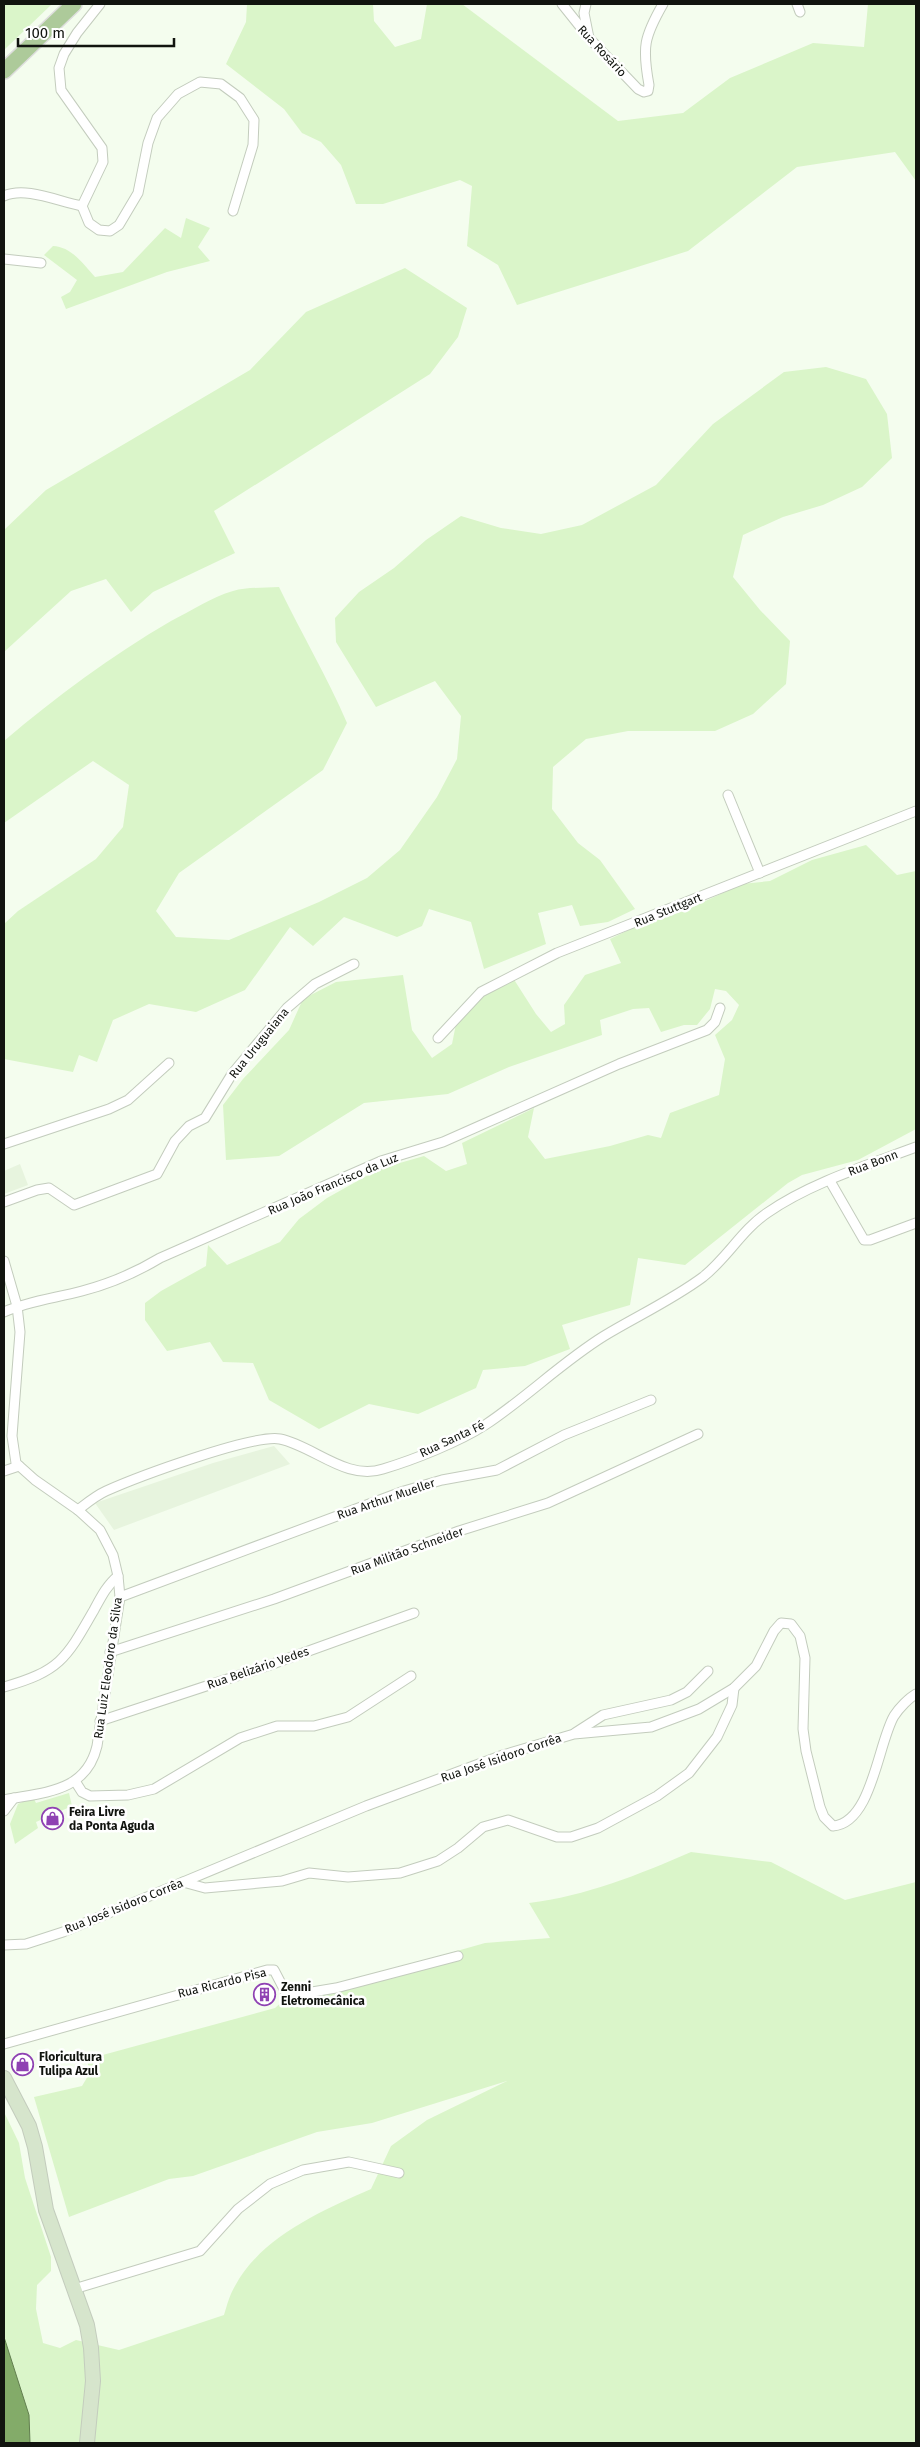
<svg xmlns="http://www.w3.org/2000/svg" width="920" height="2447" font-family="'Fira Sans',sans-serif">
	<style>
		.built { fill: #e7f4de }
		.green { fill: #daf5c9 }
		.water { fill: #83ab69; stroke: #617e4e }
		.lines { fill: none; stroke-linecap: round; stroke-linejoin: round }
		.minor-casing { stroke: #c3ccbd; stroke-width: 11 }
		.secondary-casing { stroke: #c3ccbd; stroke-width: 16 }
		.primary-casing { stroke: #dededd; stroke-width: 18 }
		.minor { stroke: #fff; stroke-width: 9 }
		.secondary { stroke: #d6e5cc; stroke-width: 14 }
		.primary { stroke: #adca9a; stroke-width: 15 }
		.labels { text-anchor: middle; stroke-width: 5; stroke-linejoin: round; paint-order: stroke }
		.street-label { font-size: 12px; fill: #11140f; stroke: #fff }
		.poi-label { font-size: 12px; font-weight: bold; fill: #11140f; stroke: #fff; text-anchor: start }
	</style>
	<rect width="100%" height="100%" fill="#f4fdee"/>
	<!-- built -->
	<g class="built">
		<path d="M20,1164L28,1185L4,1194V1171Z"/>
		<path d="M274,1446L290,1464L114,1530L95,1503L213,1463Z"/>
	</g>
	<!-- green -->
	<g class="green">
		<path d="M4,4H52L4,50Z"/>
		<path d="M247,4H373L374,21L395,47L421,39L427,4H462L618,121L683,113L730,78L813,43L864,47L868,4H916V181L895,152L797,167L688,251L517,305L498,265L467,246L472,186L460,180L383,204H356L341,165L321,142L302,133L284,109L226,64L246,22Z"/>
		<path d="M186,218L210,228L198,247L210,261L167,272L66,309L61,297L70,292L77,280L44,255L53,246C72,247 83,264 95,277L123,272L165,228L181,238Z"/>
		<path d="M405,268L467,308L458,337L430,374L214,511L235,553L153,592L131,612L106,579L71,591L4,652V530L46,490L250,370L306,312Z"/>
		<path d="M826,367L866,379L887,414L892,458L862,487L823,505L783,517L743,535L733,577L760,610L790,641L786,684L753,714L715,731H628L586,739L553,767L552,809L578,843L600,860L635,909L608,922L580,926L572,905L538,913L546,944L484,969L471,922L429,909L422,926L397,937L344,917L313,946L290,927L245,990L196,1012L149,1004L113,1020L97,1062L79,1055L73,1072L4,1059V924L18,911L96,859L123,827L129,785L93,761L4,823V741C57,696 111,656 171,621C191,611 212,597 233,591C247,587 264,588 279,587C301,633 327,676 347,723L323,770L179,873L156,911L176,937L229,940L319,902L367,878L400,850L437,797L457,759L461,716L435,681L376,707L336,642L335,618L359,592L394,568L426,540L461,516L501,528L541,534L582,525L656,485L713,424L784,372Z"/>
		<path d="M866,845L897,875L916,871V1129L858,1160L802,1175L788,1183L685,1265L638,1258L630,1305L562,1325L570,1349L525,1366L483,1370L476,1388L418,1414L369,1404L319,1429L269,1400L253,1363L223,1362L210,1342L167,1351L145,1320V1303L161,1291L206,1266L208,1245L227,1265L280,1242L299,1219L327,1198L379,1169L424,1156L446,1171L467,1164L462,1143L534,1108L528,1137L545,1159L610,1146L648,1135L661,1138L670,1113L719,1095L725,1059L715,1035L732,1020L739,1005L726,991L715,989L710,1009L697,1025H684L661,1032L649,1008L633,1009L600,1020L602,1035L509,1067L448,1094L364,1103L279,1156L226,1160L223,1105L243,1079L289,1030L303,999L336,982L403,975L412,1030L432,1058L452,1044L456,1024L483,994L513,978L536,1014L551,1032L565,1024L564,1005L585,975L621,963L610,939L637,926L684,911L742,884L770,881L812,860Z"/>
		<path d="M69,1793L72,1806L36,1822L38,1828L15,1844L10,1824L18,1804L33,1797L36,1803Z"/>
		<path d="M691,1852L771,1862L845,1900L916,1882V2443H30L29,2415L4,2337V2112L19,2143L25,2178L51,2257V2271L37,2285L36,2309L43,2343L60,2348L76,2340L119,2350L224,2315C227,2305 230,2294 235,2286C261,2237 323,2210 371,2189L391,2146L427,2120L507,2081L372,2123L317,2132L193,2176L169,2179L69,2217L34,2097L82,2086L88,2076V2059L275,2008L284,2000L485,1943L550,1938L529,1903C586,1896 638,1875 691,1852Z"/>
	</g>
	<!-- water -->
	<path class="water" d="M4,2337L29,2415L30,2443H4Z"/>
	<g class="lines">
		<defs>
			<g id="minor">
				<path d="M100,4L77,33L64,54L59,68L61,90L102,148L103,162L82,206L89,223L99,230L110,231L119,225L138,193L148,143L157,118L178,94L200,82L221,84L240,98L254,120L253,145L233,211"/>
				<path d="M562,4L590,39L638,89L644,92L648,91L649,85C642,47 644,37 663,4"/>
				<path d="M586,4L584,13L589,38"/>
				<path d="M797,4L800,12"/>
				<path d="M4,196C26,186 59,202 82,206"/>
				<path d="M4,259L41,263"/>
				<path d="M728,795L760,873"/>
				<path d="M438,1038L481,992L557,953L916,811"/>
				<path d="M4,1144L109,1109L128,1100L169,1063"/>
				<path d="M830,1181L864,1240H870L916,1223"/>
				<path d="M4,1202L37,1190L49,1188L74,1205L157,1174L175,1141L189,1126L205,1118L232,1074L287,1008L315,984L354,964"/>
				<path d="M4,1261L17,1306L20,1332L12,1436L16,1463L35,1480L78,1510L100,1530L113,1555L118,1576L120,1597L97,1746C86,1793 43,1792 4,1800"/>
				<path d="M4,1312C28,1301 56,1298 82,1291C109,1284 135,1273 160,1258L381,1161L443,1142L619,1064L707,1030L715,1022L720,1008"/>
				<path d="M4,1471L19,1466"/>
				<path d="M78,1510C87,1503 95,1496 106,1491C135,1478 252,1434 280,1439C314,1446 346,1481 383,1469C413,1460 459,1442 485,1425C526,1398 562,1362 604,1336C637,1316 672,1300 703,1277C727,1258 742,1230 767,1213C810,1183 868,1165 916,1147"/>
				<path d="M120,1597L404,1491L442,1480L497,1470L564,1435L651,1400"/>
				<path d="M110,1652L274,1599L459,1531L548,1503L698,1434"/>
				<path d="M4,1687C60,1671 66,1659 94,1610C101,1597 107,1585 118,1576"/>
				<path d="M100,1721L267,1666L414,1613"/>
				<path d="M575,1733L603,1715L671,1700L687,1692L708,1671"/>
				<path d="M75,1781L82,1792L90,1796L128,1795L154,1789L240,1738L277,1726H314L348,1717L411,1676"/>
				<path d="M4,1811L14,1798"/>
				<path d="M183,1882L205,1888L282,1881L309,1873L348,1877L400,1873L438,1861L458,1848L483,1827L508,1820L557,1837H571L598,1828L657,1796L689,1773L717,1737L732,1705L734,1688"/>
				<path d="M4,1945L26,1944L63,1932L366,1806L503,1755L574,1734L651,1727L699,1709L734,1688L756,1666L774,1631L781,1623L791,1624L800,1636L805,1658L803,1729L806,1751L820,1807L824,1817L833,1826C872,1823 878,1743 894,1716C899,1708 909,1698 916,1694"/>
				<path d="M4,2044L267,1970H274L286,1993L300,1994L336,1988L458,1956"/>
				<path d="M74,2289L200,2251L238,2209L270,2184L303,2170L349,2162L399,2173"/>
			</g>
			<path id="secondary" d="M4,2078L29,2126L35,2147L46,2210L87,2325L91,2348L93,2381L87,2443"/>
			<path id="primary" d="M4,71L74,4"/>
		</defs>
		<!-- minor casing -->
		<use href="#minor" class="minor-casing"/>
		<!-- secondary casing -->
		<use href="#secondary" class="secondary-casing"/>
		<!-- primary casing -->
		<use href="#primary" class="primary-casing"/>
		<!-- minor -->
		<use href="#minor" class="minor"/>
		<!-- secondary -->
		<use href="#secondary" class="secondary"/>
		<!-- primary -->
		<use href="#primary" class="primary"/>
	</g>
	<!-- icons -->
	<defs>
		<symbol id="shop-ring" viewBox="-11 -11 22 22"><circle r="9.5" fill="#fff" stroke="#8f42b3" stroke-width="1.5"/><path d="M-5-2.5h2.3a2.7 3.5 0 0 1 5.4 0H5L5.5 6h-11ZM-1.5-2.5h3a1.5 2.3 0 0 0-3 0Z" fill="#8f42b3"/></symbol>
		<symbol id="building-ring" viewBox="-11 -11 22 22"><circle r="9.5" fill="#fff" stroke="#8f42b3" stroke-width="1.5"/><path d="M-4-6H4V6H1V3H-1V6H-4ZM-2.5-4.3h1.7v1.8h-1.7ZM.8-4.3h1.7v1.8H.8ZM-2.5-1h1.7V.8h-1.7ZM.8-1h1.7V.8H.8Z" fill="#8f42b3"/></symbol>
	</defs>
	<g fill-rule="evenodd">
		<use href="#shop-ring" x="40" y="1806" width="25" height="25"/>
		<use href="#building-ring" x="252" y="1982" width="25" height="25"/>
		<use href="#shop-ring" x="10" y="2052" width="25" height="25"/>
	</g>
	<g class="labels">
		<!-- street labels -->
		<g class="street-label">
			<text transform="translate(602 51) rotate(47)" y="4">Rua Rosário</text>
			<text transform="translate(668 910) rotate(-22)" y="4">Rua Stuttgart</text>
			<text transform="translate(259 1043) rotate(-51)" y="4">Rua Uruguaiana</text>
			<text transform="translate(873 1163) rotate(-21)" y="4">Rua Bonn</text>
			<text transform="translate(333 1184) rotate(-23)" y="4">Rua João Francisco da Luz</text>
			<text transform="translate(452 1439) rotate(-25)" y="4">Rua Santa Fé</text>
			<text transform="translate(386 1499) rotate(-19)" y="4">Rua Arthur Mueller</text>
			<text transform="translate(407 1551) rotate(-20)" y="4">Rua Militão Schneider</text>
			<text transform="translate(108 1668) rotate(-82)" y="4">Rua Luiz Eleodoro da Silva</text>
			<text transform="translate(258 1668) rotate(-19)" y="4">Rua Belizário Vedes</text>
			<text transform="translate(501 1758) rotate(-19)" y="4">Rua José Isidoro Corrêa</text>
			<text transform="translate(124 1906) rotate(-22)" y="4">Rua José Isidoro Corrêa</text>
			<text transform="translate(222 1983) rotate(-14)" y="4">Rua Ricardo Pisa</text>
		</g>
		<!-- poi labels -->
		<g class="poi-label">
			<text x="69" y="1816">Feira Livre<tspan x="69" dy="14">da Ponta Aguda</tspan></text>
			<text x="281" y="1991">Zenni<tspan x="281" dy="14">Eletromecânica</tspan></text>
			<text x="39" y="2061">Floricultura<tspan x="39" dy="14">Tulipa Azul</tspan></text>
		</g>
	</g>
	<!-- border -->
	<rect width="920" height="2447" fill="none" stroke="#11140f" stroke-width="10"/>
	<!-- scale -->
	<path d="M18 38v8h156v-8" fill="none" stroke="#11140f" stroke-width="2.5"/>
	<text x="25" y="38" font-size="15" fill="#11140f" stroke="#ffffff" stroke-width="4" paint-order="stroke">100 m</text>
</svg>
